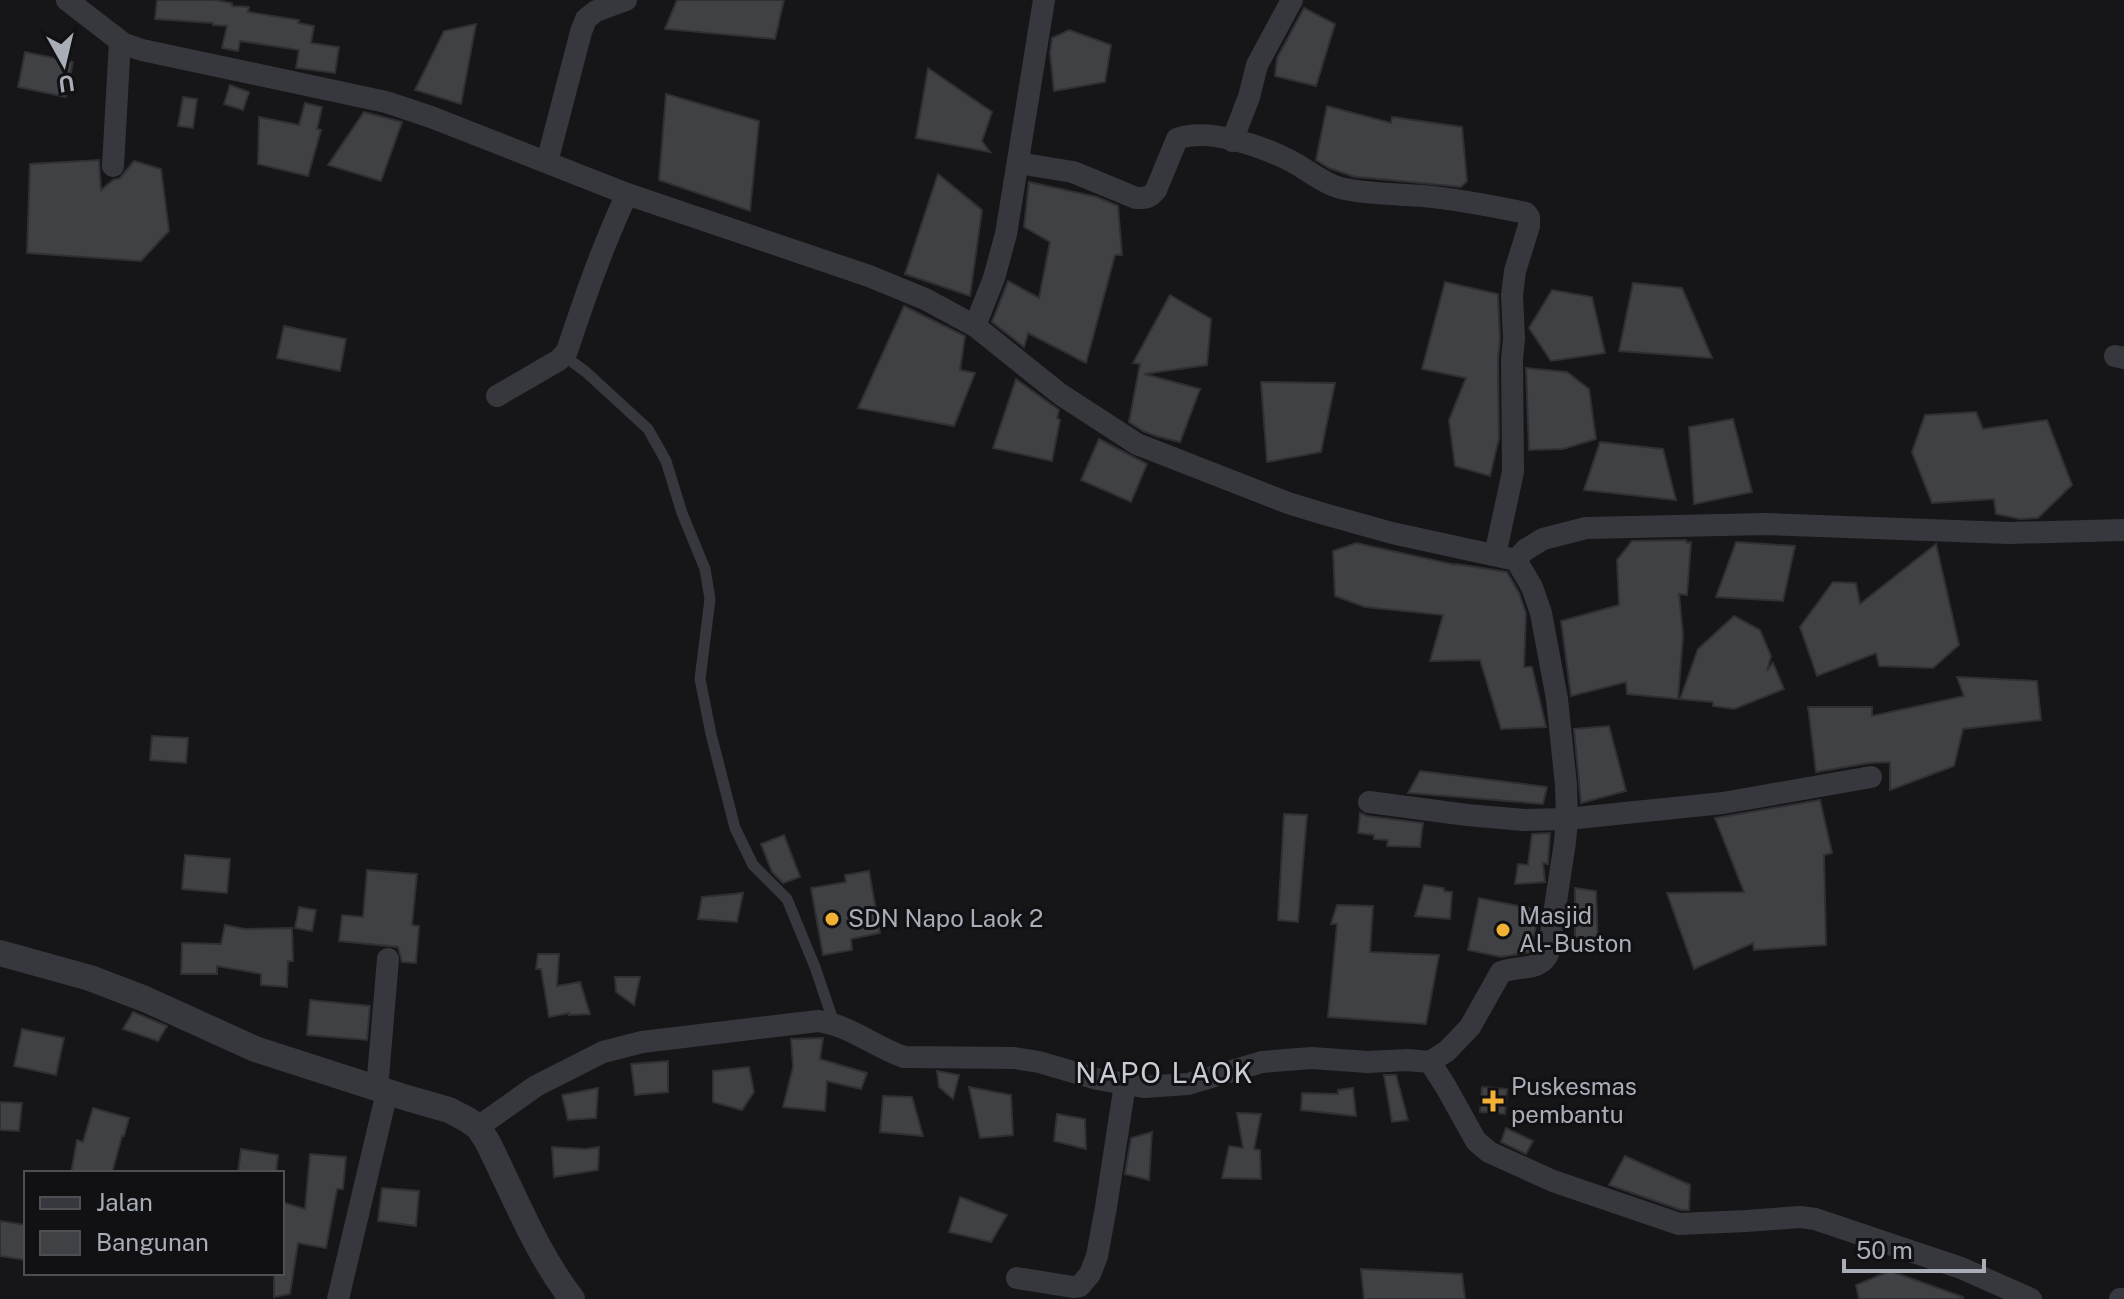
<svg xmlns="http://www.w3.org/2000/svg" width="2124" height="1299" font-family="'Public Sans',sans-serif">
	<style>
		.building { fill: #404145; stroke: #303034; stroke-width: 2 }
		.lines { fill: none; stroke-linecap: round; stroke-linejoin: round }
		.service { stroke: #37383d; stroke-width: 11 }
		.minor { stroke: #37383d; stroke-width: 22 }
		.tertiary { stroke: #37383d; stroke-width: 26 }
		.poi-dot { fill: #f2b134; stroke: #111113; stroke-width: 3 }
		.labels { text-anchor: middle; stroke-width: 6; stroke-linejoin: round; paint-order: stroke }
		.poi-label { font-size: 24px; fill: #a8adb8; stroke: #111113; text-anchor: start }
		.quarter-label { font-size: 28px; letter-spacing: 2px; fill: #c9ccd4; stroke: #111113 }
	</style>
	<rect width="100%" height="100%" fill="#161618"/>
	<!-- building -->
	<g class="building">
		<path d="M157,0H214L232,3V6L249,7L248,12L299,20L298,23L314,26L311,43L339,47L335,73L296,68L299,50L240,41L238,51L222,48L227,26L213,25V23L155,19Z"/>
		<path d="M677,0H784L775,39L665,29Z"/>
		<path d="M1304,8L1335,24L1316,86L1275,76L1277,58Z"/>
		<path d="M476,24L461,104L415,90L444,31Z"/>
		<path d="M1069,30L1111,45L1105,82L1054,91L1050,53L1052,38Z"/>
		<path d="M25,52L73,62L66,97L18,87Z"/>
		<path d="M928,68L992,112L982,141L990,152L916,138Z"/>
		<path d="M230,85L249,92L243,110L224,104Z"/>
		<path d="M666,94L759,121L750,211L659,180Z"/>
		<path d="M183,97L197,99L193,128L178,126Z"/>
		<path d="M305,103L322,107L317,129L321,130L308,176L258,164L259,117L299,125Z"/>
		<path d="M1327,106L1391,123L1392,117L1462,127L1467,181L1461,187L1369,178L1355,177L1329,168L1316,160Z"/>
		<path d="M364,112L402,122L381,181L328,165Z"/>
		<path d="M99,160L101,190L113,180L120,178L134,161L161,169L169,231L141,261L27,253L30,164Z"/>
		<path d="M938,174L982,210L970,296L905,274Z"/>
		<path d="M1029,182L1097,197L1118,206L1122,255H1115L1086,363L1028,333L1024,347L992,322L1008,281L1039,298L1050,242L1024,227Z"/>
		<path d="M1445,282L1498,294L1500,339L1498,359L1499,438L1490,476L1455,466L1449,420L1466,378L1422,369Z"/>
		<path d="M1633,283L1682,288L1712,358L1619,351Z"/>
		<path d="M1552,290L1592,297L1605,353L1551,361L1529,328Z"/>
		<path d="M1170,295L1211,319L1207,365L1144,374L1200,389L1180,442L1156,436L1143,431L1129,422L1140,364L1133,363Z"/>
		<path d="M904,306L965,336L960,370L975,373L954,426L858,408Z"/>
		<path d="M284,326L346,339L340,371L277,358Z"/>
		<path d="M1526,368L1567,372L1589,389L1596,439L1563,449L1529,450Z"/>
		<path d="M1016,379L1059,410L1057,418L1060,420L1052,461L993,448Z"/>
		<path d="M1261,382L1335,383L1321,452L1267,462Z"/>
		<path d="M1976,412L1983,429L2047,420L2072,485L2038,518L2020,519L1996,514L1994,499L1932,503L1912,452L1925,415Z"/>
		<path d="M1733,419L1752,492L1694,504L1689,427Z"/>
		<path d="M1099,439L1147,464L1131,502L1081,480Z"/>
		<path d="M1600,442L1663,449L1676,500L1584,490Z"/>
		<path d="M1686,540L1687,543L1691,542L1687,595L1679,594L1683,635L1678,699L1627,694L1626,682L1571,696L1561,621L1619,605L1617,560L1632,541Z"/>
		<path d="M1736,542L1795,546L1783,601L1716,597Z"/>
		<path d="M1356,543L1456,565V564L1507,572L1519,593L1526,613L1524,667H1532L1546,727L1501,729L1480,660L1430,661L1443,615L1365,607L1335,596L1333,551Z"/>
		<path d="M1936,544L1959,645L1933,668L1879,666L1876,653L1817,676L1800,627L1833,582L1856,583L1860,604Z"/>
		<path d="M1734,616L1760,630L1771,656L1767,671L1773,663L1784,689L1734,709L1713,706V702L1680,699L1698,649Z"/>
		<path d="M1957,677L2037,681L2041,720L1963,729L1954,766L1890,790V762L1869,763L1816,772L1808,707H1872V716L1964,696Z"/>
		<path d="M1609,726L1626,791L1581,803L1574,729Z"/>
		<path d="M152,736L188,738L186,763L150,760Z"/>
		<path d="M1420,771L1547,787L1543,804L1408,793Z"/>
		<path d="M1820,800L1832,853L1824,855L1826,945L1754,950L1753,943L1694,969L1667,893L1744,892L1715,818Z"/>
		<path d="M1360,813L1367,816L1423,823L1420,847L1387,846L1388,840L1374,839V835L1358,833Z"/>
		<path d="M1284,814L1307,815L1298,922L1278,920Z"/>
		<path d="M1550,833L1548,864L1543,863L1545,882L1515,884L1518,864L1528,865L1532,834Z"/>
		<path d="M784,835L800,877L783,883L772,872L761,844Z"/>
		<path d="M185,855L230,859L227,893L182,889Z"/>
		<path d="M367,870L417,874L412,925L419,926L416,963L402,962L398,947L339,941L342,915L363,917Z"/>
		<path d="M869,871L880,933L851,939L852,950L823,955L811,888L846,882L845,875Z"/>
		<path d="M1424,885L1444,888V891L1452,892L1450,919L1415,916Z"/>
		<path d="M1575,888L1596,891L1598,947H1575Z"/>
		<path d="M743,893L737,922L698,919L702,897Z"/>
		<path d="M1479,898L1539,910L1531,952L1501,957L1468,950Z"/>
		<path d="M1337,905L1373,906L1370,952L1439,955L1426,1024L1328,1017L1337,924H1331Z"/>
		<path d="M299,907L316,910L312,931L295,928Z"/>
		<path d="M225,925L245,929L292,928L293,961H288L287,987L261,985V974L217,966V974H181L182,943L221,944Z"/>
		<path d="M538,954H559L557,986L580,982L590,1014L569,1015V1013L549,1017L541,969H536Z"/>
		<path d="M615,977H640L634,1005L616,992Z"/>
		<path d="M310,1000L370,1006L367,1040L307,1035Z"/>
		<path d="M133,1012L167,1026L158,1041L123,1029Z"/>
		<path d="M22,1029L64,1038L56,1075L14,1066Z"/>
		<path d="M823,1038L820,1059L867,1073L861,1089L827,1081L825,1111L783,1107L793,1067L791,1039Z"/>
		<path d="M668,1061V1092L635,1095L631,1064Z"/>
		<path d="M749,1067L754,1092L742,1110L713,1102V1071Z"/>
		<path d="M937,1071L959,1075L953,1099L939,1087Z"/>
		<path d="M1384,1075H1396L1408,1120L1392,1122Z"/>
		<path d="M969,1087L1011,1095L1013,1135L980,1138Z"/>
		<path d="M1482,1087L1507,1089L1505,1114L1480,1112Z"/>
		<path d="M598,1088L596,1118L568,1120L562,1095Z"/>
		<path d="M1353,1088L1356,1116L1301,1110L1302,1093L1338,1094V1090Z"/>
		<path d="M883,1096L912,1097L923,1136L880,1132Z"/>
		<path d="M0,1102L22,1103L19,1131L0,1130Z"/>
		<path d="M93,1108L129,1118L124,1136H122L112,1173H71L77,1140L83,1142Z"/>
		<path d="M1237,1113L1261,1114L1254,1149L1260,1150L1261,1179L1222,1178L1229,1146L1243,1148Z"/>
		<path d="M1057,1114L1085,1119L1086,1149L1054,1141Z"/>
		<path d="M1506,1128L1533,1141L1526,1154L1501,1142Z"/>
		<path d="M1152,1132L1149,1180L1125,1174L1131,1138Z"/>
		<path d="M552,1147L586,1149L599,1147L598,1170L554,1177Z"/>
		<path d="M241,1149L278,1155L276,1173H238Z"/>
		<path d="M310,1154L346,1157L343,1189H337L326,1248L298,1243L290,1294L274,1297V1273H282V1202L305,1209Z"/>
		<path d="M1625,1156L1690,1185L1689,1210H1681L1609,1185Z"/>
		<path d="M382,1188L419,1191L416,1226L378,1221Z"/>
		<path d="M960,1197L1007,1215L991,1242L949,1232Z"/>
		<path d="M0,1221L26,1225V1260L0,1256Z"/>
		<path d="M1361,1269L1462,1274L1465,1299H1364Z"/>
		<path d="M1890,1271L1963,1297V1299H1859L1856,1285Z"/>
	</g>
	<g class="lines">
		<!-- service -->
		<path class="service" d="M563,355L586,372L648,429L666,461L682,513L705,569L710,599L700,679L711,734L735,828L753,865L787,899L815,967L834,1023"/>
		<!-- minor -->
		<g class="minor">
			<path d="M67,0L124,44L142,50L386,102L431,117L627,194L869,276L925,299L975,326L1060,394L1137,444L1288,503L1324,514L1392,533L1516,560L1532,587L1541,613L1557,699L1566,785L1567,819L1565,842L1548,954C1539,972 1518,965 1501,972L1470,1027L1447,1051L1430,1062L1407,1060L1367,1062L1312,1058L1286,1060L1262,1062L1188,1084L1144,1087L1097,1079L1039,1062L1014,1058L904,1057C874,1047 850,1025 818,1021L642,1042L603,1052L536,1086L478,1127"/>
			<path d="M1232,141L1249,97L1257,65L1292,0"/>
			<path d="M547,162L581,32L586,19L596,11L626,0"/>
			<path d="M1018,163L1073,172L1136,198C1146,198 1150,198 1156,190L1177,139C1207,127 1261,146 1289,160C1305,168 1320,181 1337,187C1360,194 1398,194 1423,196C1457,199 1492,206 1526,213L1529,217V226L1515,271L1512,295L1514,339L1512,359L1513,472L1495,555"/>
			<path d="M113,166L120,41"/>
			<path d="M975,326L994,278L1006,234L1044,0"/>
			<path d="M2115,356L2124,358"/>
			<path d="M497,396L559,360L567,351C585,297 603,245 627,194"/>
			<path d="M1516,560L1525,550L1543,539L1586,528L1766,524L2010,533L2124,530"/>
			<path d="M1369,802L1467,815L1524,820L1567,819L1723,803L1871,777"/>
			<path d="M1430,1062L1446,1087L1476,1141L1489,1152L1553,1181L1679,1224L1746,1221L1800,1217L1815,1219L1961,1268L2031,1299"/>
			<path d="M377,1089L388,959"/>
			<path d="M1017,1278L1073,1287L1080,1286L1090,1274L1097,1256L1106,1207L1125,1084"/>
			<path d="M338,1299L387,1092"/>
			<path d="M2120,1299H2124"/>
		</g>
		<!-- tertiary -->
		<path class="tertiary" d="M0,953L90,978L145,999L255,1049L407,1098L449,1110L468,1120L478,1127L487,1141C514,1194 535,1251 572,1299"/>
	</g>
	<!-- markers -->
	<g class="poi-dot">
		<circle cx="832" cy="919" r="8"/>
		<circle cx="1503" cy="930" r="8"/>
		<path d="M1489 1089h8v8h8v8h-8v8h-8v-8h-8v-8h8z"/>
	</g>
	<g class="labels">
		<!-- poi labels -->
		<g class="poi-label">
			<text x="1519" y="924">Masjid<tspan x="1519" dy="28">Al- Buston</tspan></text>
			<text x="848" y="927">SDN Napo Laok 2</text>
			<text x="1511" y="1095">Puskesmas<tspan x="1511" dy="28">pembantu</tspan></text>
		</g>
		<!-- quarter labels -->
		<g class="quarter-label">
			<text x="1165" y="1083">NAPO LAOK</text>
		</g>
	</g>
	<!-- legend -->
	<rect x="24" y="1171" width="260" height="104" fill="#111113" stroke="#4d4f55" stroke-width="2"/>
	<rect x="40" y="1197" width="40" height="12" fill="#37383d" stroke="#4d4f55" stroke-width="2"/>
	<text x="96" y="1211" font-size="24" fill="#a8adb8">Jalan</text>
	<rect x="40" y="1231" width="40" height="24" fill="#404145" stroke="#4d4f55" stroke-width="2"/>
	<text x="96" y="1251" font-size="24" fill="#a8adb8">Bangunan</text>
	<!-- north arrow -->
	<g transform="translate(64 64) rotate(172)" stroke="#111113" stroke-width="6" paint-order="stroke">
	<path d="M0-6L14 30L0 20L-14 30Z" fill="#a8adb8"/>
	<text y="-12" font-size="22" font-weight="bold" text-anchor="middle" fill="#a8adb8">U</text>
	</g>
	<!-- scale -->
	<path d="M1844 1259v12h140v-12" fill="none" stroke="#a8adb8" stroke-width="4"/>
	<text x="1856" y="1259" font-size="24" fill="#a8adb8" stroke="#111113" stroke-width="6" paint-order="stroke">50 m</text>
</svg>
